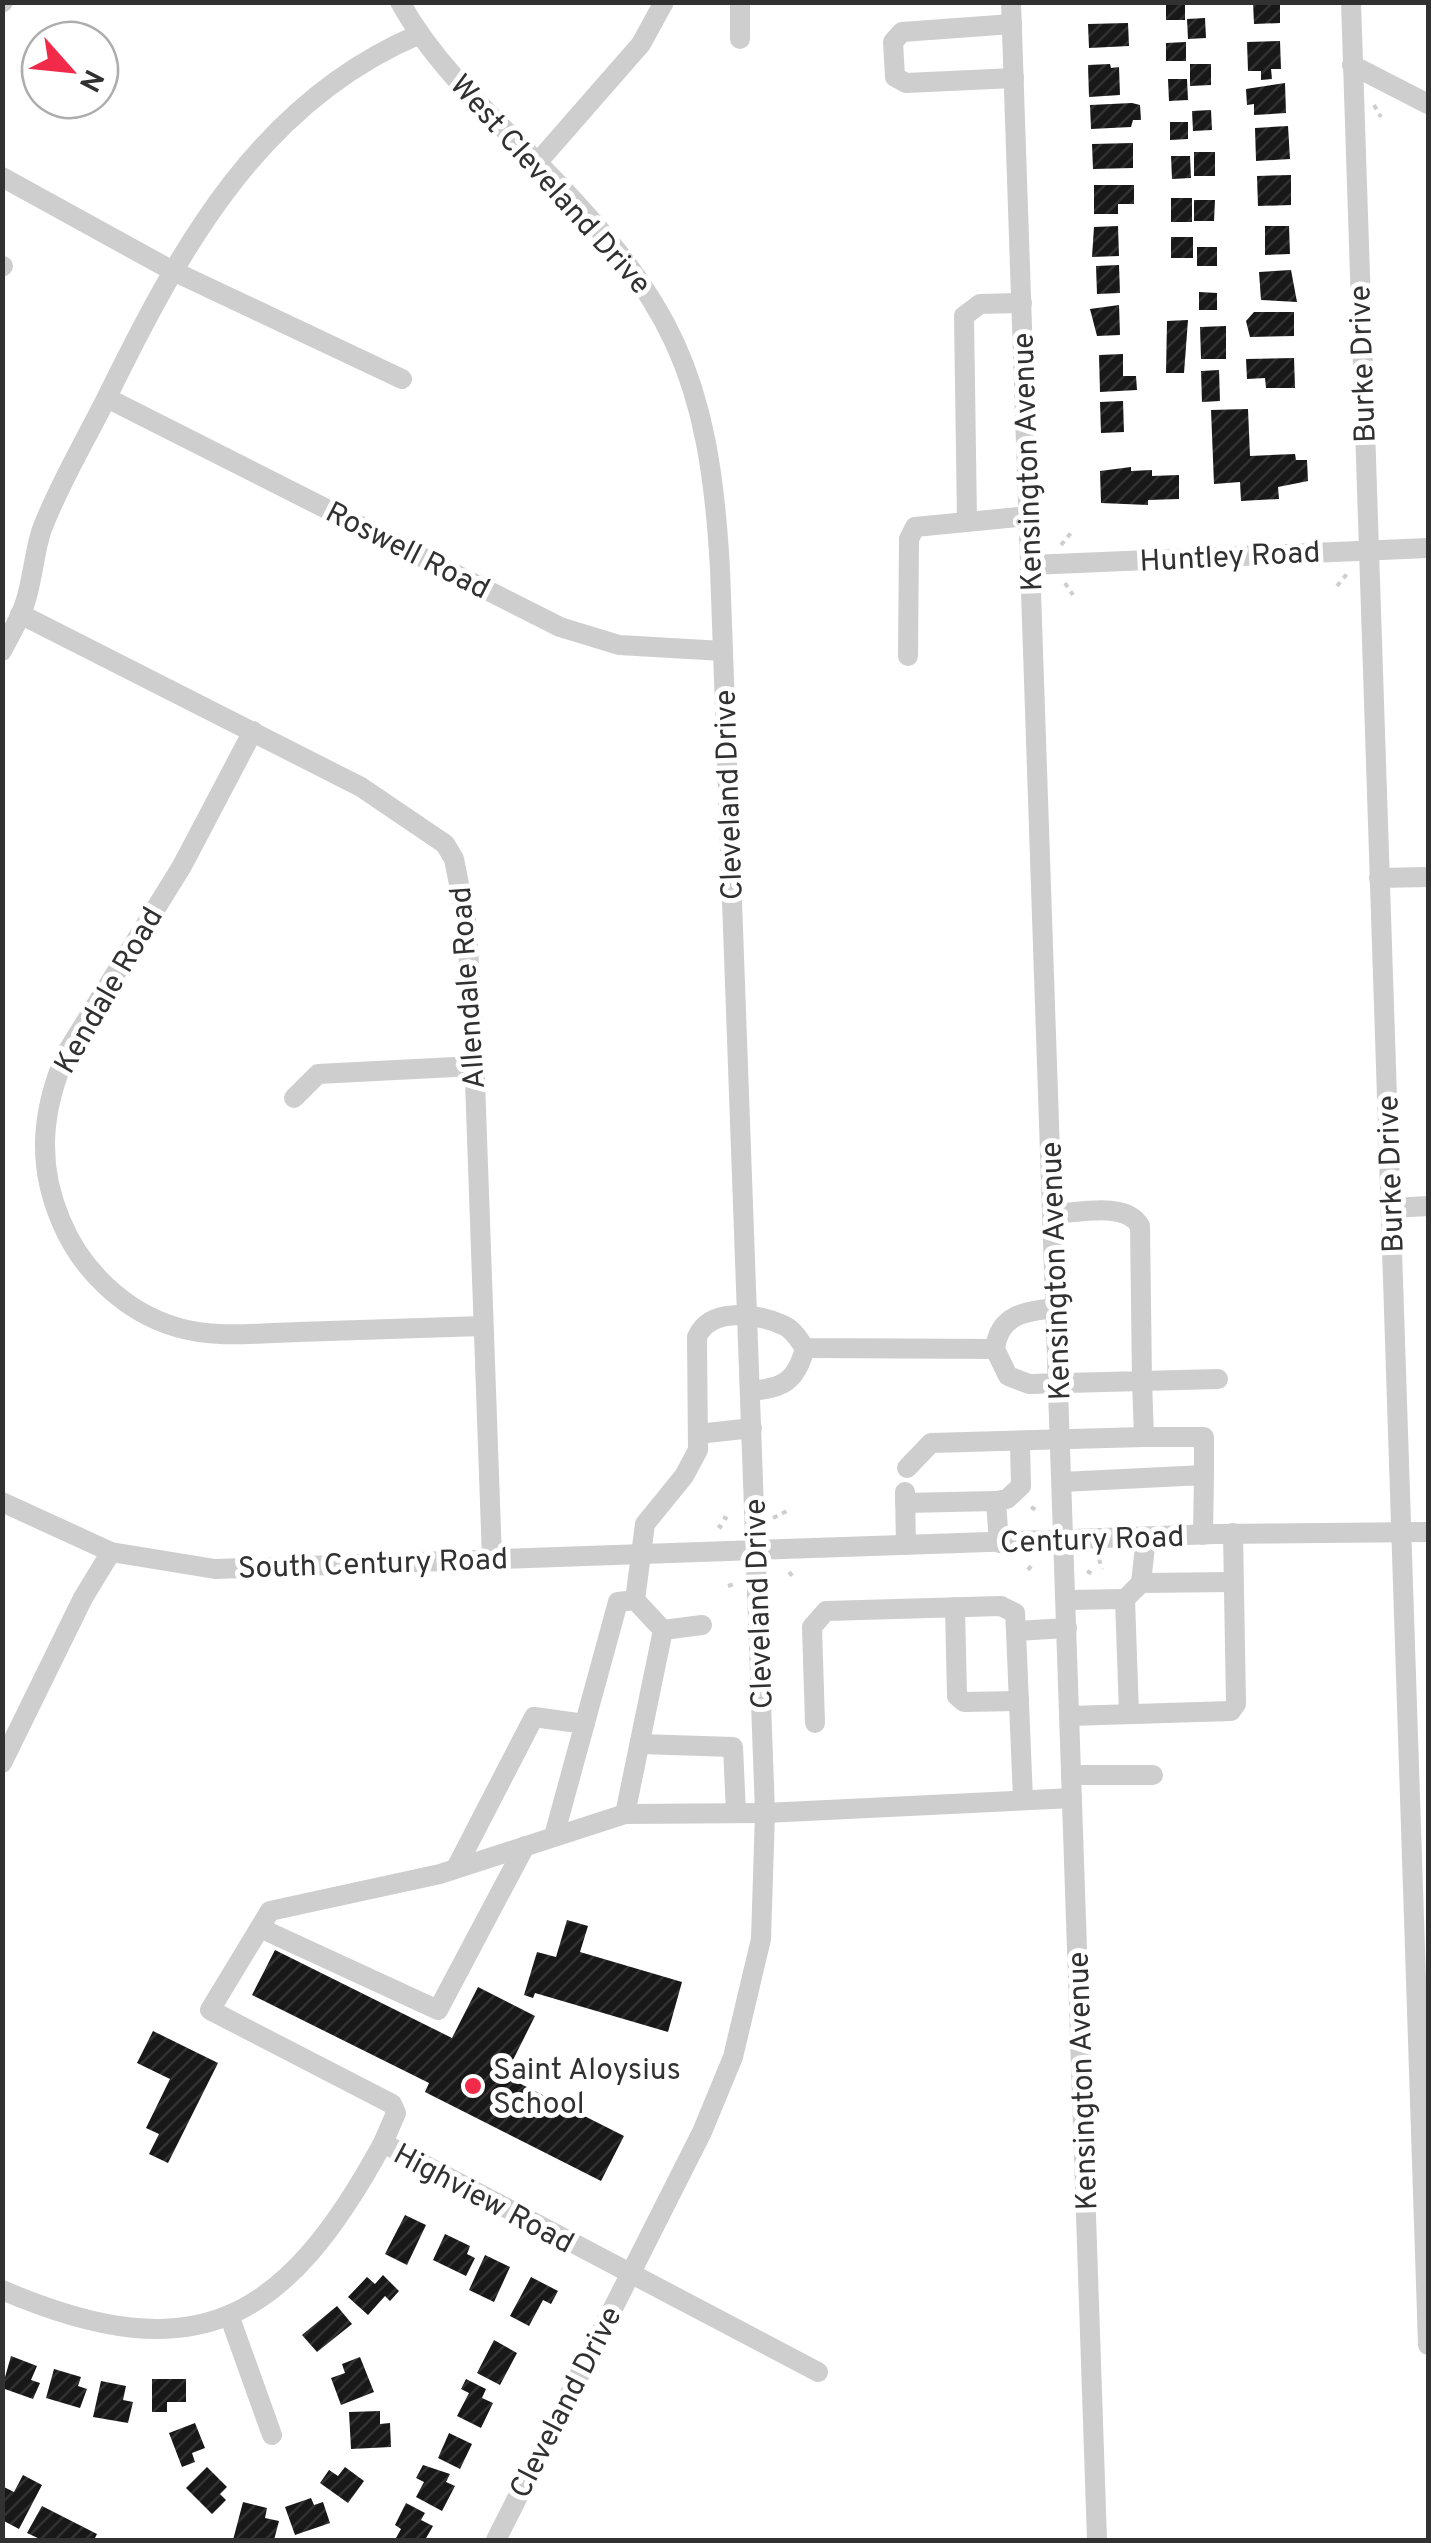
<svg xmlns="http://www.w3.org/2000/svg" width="1431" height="2543" font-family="Overpass,sans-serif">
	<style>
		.building { fill: url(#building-hatch) }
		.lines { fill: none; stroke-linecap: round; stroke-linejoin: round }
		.path { stroke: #cecece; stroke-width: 4; stroke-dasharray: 5 5; stroke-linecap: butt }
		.minor { stroke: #cecece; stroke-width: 20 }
		.poi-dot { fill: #f12a49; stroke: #fff; stroke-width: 4 }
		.labels { text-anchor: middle; stroke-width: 10; stroke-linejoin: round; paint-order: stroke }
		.street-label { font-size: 30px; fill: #313131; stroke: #fff }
		.poi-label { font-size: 30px; fill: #313131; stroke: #fff; text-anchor: start }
	</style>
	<defs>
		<pattern id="building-hatch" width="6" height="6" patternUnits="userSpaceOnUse" patternTransform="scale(2.5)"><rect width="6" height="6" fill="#181818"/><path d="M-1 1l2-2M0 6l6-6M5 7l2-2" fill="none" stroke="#313131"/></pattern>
	</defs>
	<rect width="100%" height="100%" fill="#fff"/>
	<!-- building -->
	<g class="building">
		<rect x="1166" y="2" width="19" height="18"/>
		<path d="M1253,2H1280V23L1254,24Z"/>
		<path d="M1205,18L1206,38L1188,39L1187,19Z"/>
		<path d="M1128,23L1129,46L1089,48L1088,24Z"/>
		<path d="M1280,41L1281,69H1271L1272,79L1261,80V71H1248L1247,42Z"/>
		<path d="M1186,42V61H1166V43Z"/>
		<path d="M1110,64L1111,68L1119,67L1120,95L1089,97L1088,65Z"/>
		<path d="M1190,64H1211V85L1190,86Z"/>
		<path d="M1168,79H1187L1188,100L1169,101Z"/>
		<path d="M1285,83L1286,113L1254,115V104L1247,105L1246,89Z"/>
		<path d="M1132,103L1140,105L1141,120H1133L1131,127L1091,129L1090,105Z"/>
		<path d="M1211,110L1212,130L1193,131L1192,111Z"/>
		<path d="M1170,122H1188V139L1170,140Z"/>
		<path d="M1288,126L1290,159L1256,161L1255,128Z"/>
		<path d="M1133,143V168L1093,169L1092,144Z"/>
		<rect x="1194" y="152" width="21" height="24"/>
		<path d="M1171,156H1190L1191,178L1172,179Z"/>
		<path d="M1291,175V205L1258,206L1257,176Z"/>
		<path d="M1094,185H1134V204H1118V214H1094Z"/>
		<rect x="1171" y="198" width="21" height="24"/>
		<path d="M1194,200H1215L1214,221H1194Z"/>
		<path d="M1118,226L1119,256L1092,257L1094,227Z"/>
		<path d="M1265,226H1289L1290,254L1265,255Z"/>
		<rect x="1171" y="237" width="22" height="21"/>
		<rect x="1197" y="247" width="20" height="19"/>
		<path d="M1119,265L1120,293L1097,294L1096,266Z"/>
		<path d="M1291,270L1297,302L1261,300L1259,272Z"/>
		<path d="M1199,292L1217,293V310H1199Z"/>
		<path d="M1119,305L1120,335L1097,336L1090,309Z"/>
		<path d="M1254,312H1294V336L1250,337L1246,321Z"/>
		<path d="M1188,320L1184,373H1166L1167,321Z"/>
		<path d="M1226,326V359H1201L1200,327Z"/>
		<path d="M1123,354V376H1136L1137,390L1100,392L1099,355Z"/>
		<path d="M1294,358L1295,388H1266L1265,378L1247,379L1246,359Z"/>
		<path d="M1219,370L1220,401L1202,402L1201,371Z"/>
		<path d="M1123,401L1124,432L1101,433L1100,402Z"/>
		<path d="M1248,409L1250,456L1295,454L1296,460H1307L1308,481L1278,487L1279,499L1241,501L1240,482L1214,484L1211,410Z"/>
		<path d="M1131,467V471L1152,470V476L1179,475V499L1148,500V505L1101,503L1100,471Z"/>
		<path d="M567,1920L588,1926L580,1952L682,1982L668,2032L535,1993L533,1998L524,1995L537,1952L556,1957Z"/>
		<path d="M275,1950L452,2038L478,1987L535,2016L505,2076L624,2136L601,2181L425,2092L429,2083L252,1995Z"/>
		<path d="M153,2031L218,2063L168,2163L149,2154L159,2134L146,2128L170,2079L137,2063Z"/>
		<path d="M405,2215L426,2225L407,2265L385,2254Z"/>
		<path d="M445,2234L470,2246L467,2254L475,2258L466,2276L433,2260Z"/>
		<path d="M485,2255L510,2267L494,2302L469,2290Z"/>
		<path d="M383,2275L399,2291L390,2301L385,2296L368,2315L348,2297L367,2277L375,2284Z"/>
		<path d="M531,2277L558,2291L551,2304L543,2300L529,2326L510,2316Z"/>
		<path d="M337,2306L352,2324L317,2352L302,2335Z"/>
		<path d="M494,2340L517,2353L500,2385L477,2373Z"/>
		<path d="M11,2356L37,2366L31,2380L40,2383L33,2399L2,2388Z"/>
		<path d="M360,2357L374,2392L341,2405L331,2378L345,2373L342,2364Z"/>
		<path d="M54,2369L81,2377L78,2386L87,2389L80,2408L46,2398Z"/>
		<path d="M152,2379H186V2402H167V2412H152Z"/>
		<path d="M466,2379L486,2389L482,2398L493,2403L481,2428L457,2416L469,2393L461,2389Z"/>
		<path d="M101,2381L126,2386L123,2400L133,2402L128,2423L93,2417Z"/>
		<path d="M380,2411V2424L390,2423L391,2447L351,2449L349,2412Z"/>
		<path d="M195,2423L205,2448L192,2453L195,2462L182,2467L169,2433Z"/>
		<path d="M449,2433L472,2444L460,2469L438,2458Z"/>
		<path d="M423,2465L450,2474L446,2482L455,2486L442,2511L416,2497L424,2482L416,2478Z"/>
		<path d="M207,2467L227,2487L220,2494L226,2500L212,2514L186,2488Z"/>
		<path d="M345,2467L364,2481L348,2503L320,2483L329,2470L338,2476Z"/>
		<path d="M23,2475L42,2485L19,2529L2,2520V2486L14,2492Z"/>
		<path d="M311,2498L314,2505L323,2502L330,2523L295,2535L285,2507Z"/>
		<path d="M243,2502L267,2508L265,2518L279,2521L274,2540H233Z"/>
		<path d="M406,2503L425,2513L421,2520L433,2526L425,2540L396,2538L401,2529L395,2525Z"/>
		<path d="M42,2506L97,2534L94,2540H42L27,2533Z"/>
	</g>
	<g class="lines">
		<!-- path -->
		<g class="path">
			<path d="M1374,105L1381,117"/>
			<path d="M1061,545L1071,533"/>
			<path d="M1065,583L1073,595"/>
			<path d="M1337,586L1347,574"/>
			<path d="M1031,1507L1036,1510"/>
			<path d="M723,1517L730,1520"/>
			<path d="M773,1518L787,1511"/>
			<path d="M718,1525L723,1529"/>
			<path d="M1099,1559L1102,1569"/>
			<path d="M1028,1570L1031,1566"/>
			<path d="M1087,1571L1094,1575"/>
			<path d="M789,1572L794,1578"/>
			<path d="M728,1586L734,1584"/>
		</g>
		<!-- minor -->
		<g class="minor">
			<path d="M400,2C433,62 486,111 534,159C672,299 709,372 720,569L765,1813L761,1939L733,2057L702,2132L496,2540"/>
			<path d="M740,2V39"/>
			<path d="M1011,2L1097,2540"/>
			<path d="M1351,2L1428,2345"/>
			<path d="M2,3L3,2"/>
			<path d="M1012,24L902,32L893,42L895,77L906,83L1014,78"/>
			<path d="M1352,65L1428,104"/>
			<path d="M537,163L641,44L664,2"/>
			<path d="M2,177L171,270L402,379"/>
			<path d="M2,267L3,266"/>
			<path d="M107,398L560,627L619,645L723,651"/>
			<path d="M967,520L964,316L980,304L1022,303"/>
			<path d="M1031,565L1428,548"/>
			<path d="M20,614L361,787L445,844L454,859L466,919L473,1025L492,1559"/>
			<path d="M2,651C10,635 20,619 25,603C33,579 34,552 42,529C60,482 87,438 109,393C181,247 260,101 420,34"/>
			<path d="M908,656L909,539L915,527L1029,516"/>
			<path d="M253,731L182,866L67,1052C42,1108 36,1163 61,1221C81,1270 125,1312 176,1327C214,1339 259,1333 298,1332C359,1330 421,1328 482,1326"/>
			<path d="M1379,878L1428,877"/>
			<path d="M294,1098L318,1074L474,1066"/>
			<path d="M1392,1208L1428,1206"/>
			<path d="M1053,1214C1078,1213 1126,1201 1140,1226L1142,1381L1029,1384L1008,1376L995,1349C999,1314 1026,1311 1056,1308"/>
			<path d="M750,1391C783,1388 796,1382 805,1348"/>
			<path d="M698,1434L752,1428"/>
			<path d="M907,1468L931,1443L1144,1437"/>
			<path d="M1204,1475V1437H1144L1142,1381L1218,1379"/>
			<path d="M1062,1482L1204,1475L1203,1535"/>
			<path d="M905,1492L906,1545"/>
			<path d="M996,1501L1007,1499L1021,1486L1020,1443"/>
			<path d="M2,1502L111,1552L215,1569L1215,1534L1428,1532"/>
			<path d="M905,1503L996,1501L999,1543"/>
			<path d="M1141,1583L1146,1537"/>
			<path d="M1066,1600L1125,1599"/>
			<path d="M955,1607L957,1696L964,1702L1019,1701"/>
			<path d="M663,1630L702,1625"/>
			<path d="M1129,1714L1125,1599L1141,1583L1233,1582"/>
			<path d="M1070,1716L1231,1711L1236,1704L1233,1533"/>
			<path d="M815,1723L812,1627L826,1611L1001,1606L1015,1613L1016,1631"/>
			<path d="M640,1744L733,1747L736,1813"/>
			<path d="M2,1763L83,1598L111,1552"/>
			<path d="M1071,1775H1153"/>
			<path d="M1023,1799L1016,1631L1067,1628"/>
			<path d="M625,1814L663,1630L635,1600L645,1524L684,1476L698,1450L697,1337C710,1307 756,1313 783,1325C793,1329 799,1340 805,1348L995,1349"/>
			<path d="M554,1836L618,1602L635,1600"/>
			<path d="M456,1868L534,1717L585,1724"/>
			<path d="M260,1928L438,2010L525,1846"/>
			<path d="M383,2143L396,2113L392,2104L210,2010L270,1911L440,1874L625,1814L765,1813L1072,1798"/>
			<path d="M2,2290C198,2374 286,2321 383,2143L818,2372"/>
			<path d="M229,2315L272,2435"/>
		</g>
	</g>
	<!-- markers -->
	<circle class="poi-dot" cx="473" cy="2086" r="10"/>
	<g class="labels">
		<!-- street labels -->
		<g class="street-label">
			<text transform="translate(551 184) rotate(48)" y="10">West Cleveland Drive</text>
			<text transform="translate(1362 364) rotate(-92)" y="10">Burke Drive</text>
			<text transform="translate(1027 462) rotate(-92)" y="10">Kensington Avenue</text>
			<text transform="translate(408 550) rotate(27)" y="10">Roswell Road</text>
			<text transform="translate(1230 556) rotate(-3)" y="10">Huntley Road</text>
			<text transform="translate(728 795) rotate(-92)" y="10">Cleveland Drive</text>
			<text transform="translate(467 988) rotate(-94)" y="10">Allendale Road</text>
			<text transform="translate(108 990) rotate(-60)" y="10">Kendale Road</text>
			<text transform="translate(1390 1174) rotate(-92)" y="10">Burke Drive</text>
			<text transform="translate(1055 1271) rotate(-92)" y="10">Kensington Avenue</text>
			<text transform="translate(1092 1539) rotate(-2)" y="10">Century Road</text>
			<text transform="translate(373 1563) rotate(-2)" y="10">South Century Road</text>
			<text transform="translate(758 1604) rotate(-92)" y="10">Cleveland Drive</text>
			<text transform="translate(1082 2081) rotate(-92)" y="10">Kensington Avenue</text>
			<text transform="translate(484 2198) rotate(28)" y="10">Highview Road</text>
			<text transform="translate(565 2402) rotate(-63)" y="10">Cleveland Drive</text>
		</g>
		<!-- poi labels -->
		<g class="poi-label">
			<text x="493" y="2079">Saint Aloysius<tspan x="493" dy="34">School</tspan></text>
		</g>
	</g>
	<!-- border -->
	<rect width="1431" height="2543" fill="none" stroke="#313131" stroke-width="10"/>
	<!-- north arrow -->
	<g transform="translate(70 70) rotate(117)"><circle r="48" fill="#ffffff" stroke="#adadad" stroke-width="2.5"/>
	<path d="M0-8L18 38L0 25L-18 38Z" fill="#f12a49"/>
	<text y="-15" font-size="28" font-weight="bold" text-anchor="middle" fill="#313131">N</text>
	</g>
</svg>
